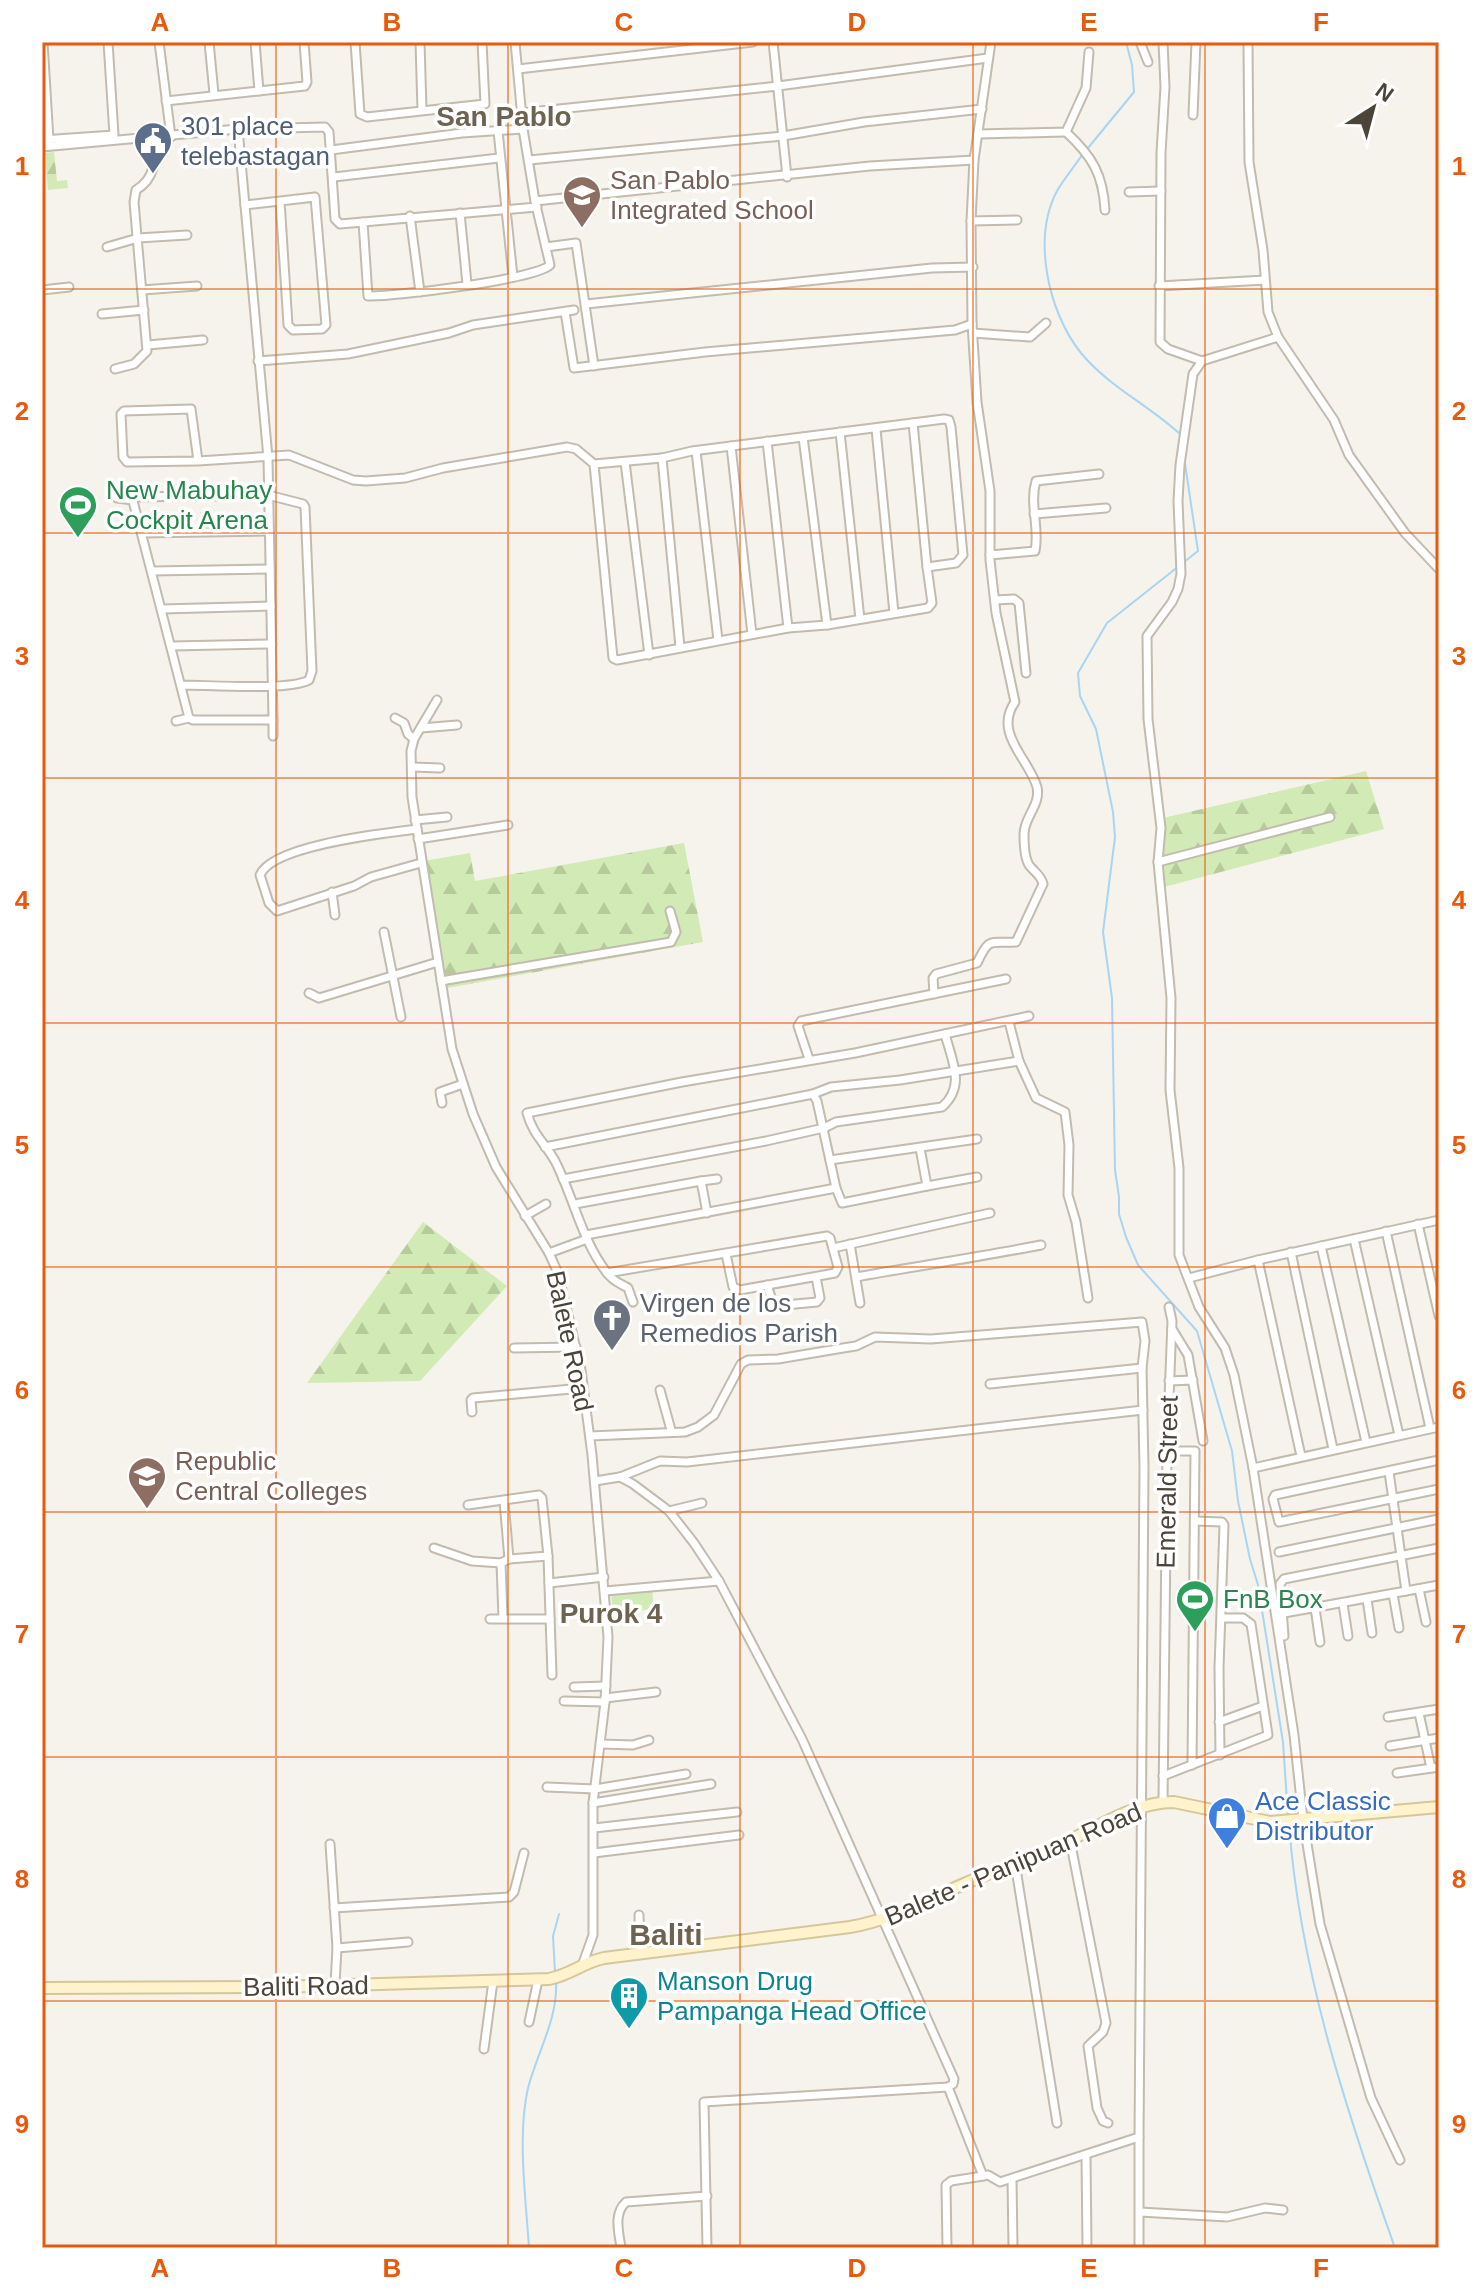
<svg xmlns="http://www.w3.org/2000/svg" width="1481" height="2290" font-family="Helvetica,sans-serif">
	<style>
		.forest { fill: url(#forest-firs) }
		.pitch { fill: #d2eab5 }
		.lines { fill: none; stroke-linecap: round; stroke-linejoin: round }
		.stream { stroke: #a9d4f2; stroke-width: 2 }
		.minor-casing { stroke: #c2bbae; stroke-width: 11 }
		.secondary-casing { stroke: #d6c79b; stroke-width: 14 }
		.minor { stroke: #fff; stroke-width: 7 }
		.secondary { stroke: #fff3cd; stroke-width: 10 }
		.grid { fill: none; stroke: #e8590c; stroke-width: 2; stroke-opacity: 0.55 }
		.labels { text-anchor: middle; stroke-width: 7; stroke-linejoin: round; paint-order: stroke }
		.service-label { font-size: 26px; fill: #4e5e75; stroke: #fff; text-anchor: start }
		.education-label { font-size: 26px; fill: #785e54; stroke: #fff; text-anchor: start }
		.leisure-label { font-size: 26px; fill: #27864d; stroke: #fff; text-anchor: start }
		.worship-label { font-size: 26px; fill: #5b616d; stroke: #fff; text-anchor: start }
		.street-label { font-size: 26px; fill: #4b4439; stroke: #fff }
		.shop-label { font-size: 26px; fill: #366cbe; stroke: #fff; text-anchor: start }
		.culture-label { font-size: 26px; fill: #0d838f; stroke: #fff; text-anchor: start }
		.neighbourhood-label { font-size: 28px; font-weight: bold; fill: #6e6250; stroke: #fff }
		.quarter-label { font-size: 30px; font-weight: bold; fill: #6e6250; stroke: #fff }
		.neatline { fill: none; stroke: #e8590c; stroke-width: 3 }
		.grid-label { font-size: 26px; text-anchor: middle; font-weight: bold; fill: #e8590c }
	</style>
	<defs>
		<pattern id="forest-firs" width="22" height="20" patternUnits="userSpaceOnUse" patternTransform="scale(2)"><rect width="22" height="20" fill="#d2eab5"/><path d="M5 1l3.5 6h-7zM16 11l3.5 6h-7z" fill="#b6ca9c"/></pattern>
	</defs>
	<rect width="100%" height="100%" fill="#f6f3ec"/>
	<!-- forest -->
	<g class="forest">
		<path d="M54,152L57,181L67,180L68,188L48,190L45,153Z"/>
		<path d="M1366,771L1384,829L1164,887L1163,818Z"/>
		<path d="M684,843L703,942L442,989L418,862L470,853L475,881Z"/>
		<path d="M423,1222L507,1286L420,1381L307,1383Z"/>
	</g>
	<!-- pitch -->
	<path class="pitch" d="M652,1589L654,1609L613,1613L611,1592Z"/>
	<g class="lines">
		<!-- stream -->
		<g class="stream">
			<path d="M1088,148L1134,92L1132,65L1126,42"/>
			<path d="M1082,155C1074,167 1064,179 1057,191C1032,238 1048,312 1081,353C1108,386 1150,406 1181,435"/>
			<path d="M1184,562L1198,551L1184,457"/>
			<path d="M1179,566L1107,623L1078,673L1080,696L1096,729L1113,812L1115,837L1103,932L1112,998L1115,1170L1119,1197V1214L1126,1237L1138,1265L1197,1331L1232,1451L1238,1501L1250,1559L1258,1585L1283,1742L1288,1817"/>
			<path d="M1289,1824C1300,1971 1346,2110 1395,2248"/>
			<path d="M555,1972L553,1936L559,1914"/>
			<path d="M529,2248C526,2199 517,2136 528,2088C537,2053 558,2019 556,1982"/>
		</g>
		<defs>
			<g id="minor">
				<path d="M43,42L49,140"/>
				<path d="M159,42L171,137"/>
				<path d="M209,42L214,94"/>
				<path d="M255,42L259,91"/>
				<path d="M355,42L360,114L367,117L485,104L482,42"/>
				<path d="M420,42L422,110"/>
				<path d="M773,42L787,177"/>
				<path d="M1140,42L1148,62"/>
				<path d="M1163,42L1165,87L1161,153L1160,342L1168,349L1202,361"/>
				<path d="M1248,42L1249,162L1263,250L1268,312L1278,337L1334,420L1349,455L1405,533L1439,569"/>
				<path d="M518,69L753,42"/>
				<path d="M166,101L305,86L307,82L304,42"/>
				<path d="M521,113L778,86L988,58"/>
				<path d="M1193,115L1196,42"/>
				<path d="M498,131L513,277"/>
				<path d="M1066,132C1092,156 1103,174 1105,210"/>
				<path d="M979,134L1066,132L1086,88L1089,52"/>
				<path d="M42,140L114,135L108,42"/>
				<path d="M42,147L238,129L325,127L329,132L335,219L340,224L537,207"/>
				<path d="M331,150L462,133L523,129"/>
				<path d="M529,160L783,136L864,122L982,109"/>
				<path d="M334,177L499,158"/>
				<path d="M1129,192L1161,191"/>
				<path d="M535,201L870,166L974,160"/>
				<path d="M245,205L315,197L326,325L322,329L293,330L288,325L280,201"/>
				<path d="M460,213L467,284"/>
				<path d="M410,216L420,292"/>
				<path d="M971,221L1017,220"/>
				<path d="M363,222L368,296C393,297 537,279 550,265L535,201L523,129L515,42"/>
				<path d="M107,247L138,238L187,235"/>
				<path d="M546,247L576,243L594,366"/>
				<path d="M1159,286L1265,280"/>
				<path d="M42,290L69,287"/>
				<path d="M142,290L197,286"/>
				<path d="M586,304L932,268L973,267"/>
				<path d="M565,312L574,368L705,352L955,330L972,324"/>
				<path d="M102,314L144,310"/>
				<path d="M973,333L1030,337L1046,323"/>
				<path d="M1278,337L1202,361L1193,374L1180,465L1178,501L1181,574L1178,589L1172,602L1147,636L1148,719L1161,828L1158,862L1171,998L1170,1090L1179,1168V1255L1199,1307L1225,1348L1234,1375L1253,1468L1294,1735L1303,1819L1320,1924L1371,2098L1400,2160"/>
				<path d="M148,345L203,340"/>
				<path d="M258,361L348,354L449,333L473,325L574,310"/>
				<path d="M115,369L134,364L147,351L134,202L136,190C156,178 155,160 154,139"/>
				<path d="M913,423L927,567"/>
				<path d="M876,429L894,613"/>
				<path d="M840,432L860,619"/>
				<path d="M803,437L827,625"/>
				<path d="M767,441L788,628"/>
				<path d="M731,446L752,634"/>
				<path d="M696,451L718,640"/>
				<path d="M662,458L680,647"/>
				<path d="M198,461L191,409L124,411L121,414L123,457L127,462L198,461L289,455L353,480L366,481L405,478L443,468L567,447L576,449L594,464L613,658L617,660L788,628L827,625L928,608L932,603L927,567L956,563L963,555L951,427L949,420L944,419L692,451L662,458L594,464"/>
				<path d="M625,462L649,655"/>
				<path d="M117,498L133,500"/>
				<path d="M1034,514L1106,508"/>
				<path d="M142,533L268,531"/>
				<path d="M990,555L1035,551C1040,528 1029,504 1036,481L1099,474"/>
				<path d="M152,571L270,569"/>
				<path d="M995,600L1014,599L1019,603L1026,673"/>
				<path d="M162,609L271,606"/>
				<path d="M172,646L272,644"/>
				<path d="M182,685C209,685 289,691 309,680L312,671L305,507L303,504L268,495L135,497L133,501L189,718L193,720H273C272,632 270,545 268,458L238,129"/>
				<path d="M437,700L414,739L411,751L412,797L452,1049L473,1114L496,1167L549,1253L558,1273L581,1370L592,1455L608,1637L605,1702L593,1803V1935L583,1963"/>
				<path d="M395,718L404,723L408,734L414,739"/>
				<path d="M176,721L189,718"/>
				<path d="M421,728L457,725"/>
				<path d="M273,736V720"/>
				<path d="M412,767L440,768"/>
				<path d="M415,820L447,817"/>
				<path d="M417,829C386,833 272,845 260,875L269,903L277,911L354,886L371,877L421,863"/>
				<path d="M418,839L508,825"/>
				<path d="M1158,862L1330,817"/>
				<path d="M332,892L335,915"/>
				<path d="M384,932L401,1017"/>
				<path d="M441,981L671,942L676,932L670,911"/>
				<path d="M309,993L319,998L438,962"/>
				<path d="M934,994L933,978L936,974L977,963C990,936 989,944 1016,942L1043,884C1041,875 1034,872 1029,865C1024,857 1024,843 1024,834C1024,817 1041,805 1037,787C1029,759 993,733 1015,702L996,613L990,560V491L977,402L972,324L971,221L974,160L991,42"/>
				<path d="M1009,1022L1019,1061"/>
				<path d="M809,1059L798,1026L801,1021L1006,979"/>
				<path d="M813,1094L831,1087L900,1080L1019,1061L1036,1098L1065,1112L1069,1145L1068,1195L1076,1222L1088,1298"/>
				<path d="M442,1103L440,1092L463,1084"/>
				<path d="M545,1147L813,1094L817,1101L836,1188L842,1203L927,1186L920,1148"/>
				<path d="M830,1160L977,1139"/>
				<path d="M563,1179L766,1141L824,1128L836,1122L942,1107C966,1086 952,1061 945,1034"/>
				<path d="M701,1181L717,1179"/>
				<path d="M927,1186L977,1177"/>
				<path d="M575,1204L701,1181L707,1213"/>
				<path d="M525,1216L546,1204"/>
				<path d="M1418,1224L1439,1316"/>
				<path d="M1386,1231L1430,1428"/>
				<path d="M586,1235L836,1188"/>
				<path d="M1354,1239L1399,1435"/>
				<path d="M850,1244L860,1303"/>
				<path d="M1321,1246L1366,1442"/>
				<path d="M833,1248L990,1213"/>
				<path d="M1291,1252L1333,1449"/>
				<path d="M549,1253L587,1239"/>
				<path d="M1258,1260L1301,1456"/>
				<path d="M607,1273L827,1236L830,1238L838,1267L835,1273L740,1290L733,1287L726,1254"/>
				<path d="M856,1277C918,1266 979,1257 1041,1245"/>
				<path d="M1189,1278L1258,1260L1439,1220"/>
				<path d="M767,1285L774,1306L817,1302L820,1298L816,1277"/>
				<path d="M633,1302L628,1288C620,1283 614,1282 608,1274C582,1242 574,1198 555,1161C545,1143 533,1135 527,1113L682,1082L855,1053L1029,1016"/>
				<path d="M1172,1329L1188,1355L1203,1441"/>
				<path d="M514,1348L576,1347"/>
				<path d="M1169,1381L1193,1380"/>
				<path d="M990,1384L1142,1368"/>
				<path d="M660,1390L671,1430"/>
				<path d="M472,1412L471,1400L473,1398L583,1388"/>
				<path d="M590,1436L685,1432L698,1427L714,1415L741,1364L748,1360L778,1359L843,1348L856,1346L875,1337L931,1339L1142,1322L1145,1341L1142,1368L1144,1468L1139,2137L1000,2182L988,2175L983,2176L948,2087"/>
				<path d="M1167,1451H1195L1192,1765"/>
				<path d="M1439,1460L1275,1495L1273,1499L1279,1522L1439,1489"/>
				<path d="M1253,1468L1439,1427"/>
				<path d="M1389,1472L1406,1591"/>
				<path d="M620,1477L633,1484L669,1511L694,1543L719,1581L802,1739L954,2079L953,2084L948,2087L704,2102L707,2248"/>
				<path d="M595,1481L620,1477L660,1461L687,1462L1143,1410"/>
				<path d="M504,1501L509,1559"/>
				<path d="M468,1505L539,1495L542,1498L548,1556L552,1675"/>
				<path d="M669,1511L702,1503"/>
				<path d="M1195,1521L1222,1522L1224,1525L1219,1668L1220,1755"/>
				<path d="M434,1548L472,1561L501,1563"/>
				<path d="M1279,1552L1439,1519"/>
				<path d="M549,1583L604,1577"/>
				<path d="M1419,1589L1426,1622"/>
				<path d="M605,1591L719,1581"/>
				<path d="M1393,1594L1399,1628"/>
				<path d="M1367,1599L1372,1633"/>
				<path d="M1343,1604L1348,1636"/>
				<path d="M1315,1608L1320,1642"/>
				<path d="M1284,1613L1439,1585"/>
				<path d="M503,1618L501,1563L509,1559L548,1556"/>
				<path d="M490,1619H550"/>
				<path d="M1284,1636L1280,1584L1284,1579L1439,1548"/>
				<path d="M574,1687L606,1686"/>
				<path d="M605,1698L656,1692"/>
				<path d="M564,1701L605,1702"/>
				<path d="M1419,1713L1431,1768"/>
				<path d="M1388,1717L1439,1709"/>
				<path d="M1219,1722L1263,1706"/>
				<path d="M601,1744L633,1745L649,1740"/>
				<path d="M1390,1746L1439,1738"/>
				<path d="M1397,1773L1439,1767"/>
				<path d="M1163,1776L1268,1735L1251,1624L1243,1618H1222"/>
				<path d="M547,1787L595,1789L686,1774"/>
				<path d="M1163,1802L1167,1451L1172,1321L1169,1307"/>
				<path d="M593,1803L711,1784"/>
				<path d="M594,1828L737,1812"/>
				<path d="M1070,1840L1106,2023L1103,2032L1088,2046L1097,2108L1103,2121L1108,2123"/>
				<path d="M330,1844L337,1948L335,1984"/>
				<path d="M594,1853L739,1835"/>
				<path d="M1015,1863L1057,2123"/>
				<path d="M334,1908L509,1897L514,1892L524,1853"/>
				<path d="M639,1915L640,1952"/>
				<path d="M337,1948L408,1942"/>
				<path d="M529,2022L538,1980"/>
				<path d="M484,2049L493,1981"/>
				<path d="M1139,2137V2248"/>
				<path d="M1086,2155L1087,2248"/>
				<path d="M1012,2179L1013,2248"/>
				<path d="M1140,2212L1227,2217L1265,2208L1283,2210"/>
				<path d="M621,2248C619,2232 613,2214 626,2202L707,2196"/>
				<path d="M947,2248L946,2185L951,2181L983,2176"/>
			</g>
			<path id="secondary" d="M42,1988L275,1987L549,1979C573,1974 581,1963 604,1958L850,1927C894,1919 924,1901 964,1884C998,1869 1032,1857 1066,1842C1100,1826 1135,1802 1174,1802L1270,1822L1439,1807"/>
		</defs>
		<!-- minor casing -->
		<use href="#minor" class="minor-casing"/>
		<!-- secondary casing -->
		<use href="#secondary" class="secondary-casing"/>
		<!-- minor -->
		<use href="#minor" class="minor"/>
		<!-- secondary -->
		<use href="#secondary" class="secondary"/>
	</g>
	<!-- grid -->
	<path class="grid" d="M276,42V2248M508,42V2248M740,42V2248M973,42V2248M1205,42V2248M42,289H1439M42,533H1439M42,778H1439M42,1023H1439M42,1267H1439M42,1512H1439M42,1757H1439M42,2001H1439"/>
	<!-- icons -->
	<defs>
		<symbol id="civic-pin" viewBox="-11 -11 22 30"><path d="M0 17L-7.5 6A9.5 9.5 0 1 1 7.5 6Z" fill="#5c6f8a" stroke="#fff"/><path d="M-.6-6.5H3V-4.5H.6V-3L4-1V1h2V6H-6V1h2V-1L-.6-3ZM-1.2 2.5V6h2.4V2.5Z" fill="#fff"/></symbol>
		<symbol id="school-pin" viewBox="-11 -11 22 30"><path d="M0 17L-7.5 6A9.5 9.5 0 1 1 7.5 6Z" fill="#8d6e63" stroke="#fff"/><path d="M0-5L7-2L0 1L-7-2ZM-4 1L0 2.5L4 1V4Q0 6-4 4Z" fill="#fff"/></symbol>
		<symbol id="stadium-pin" viewBox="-11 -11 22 30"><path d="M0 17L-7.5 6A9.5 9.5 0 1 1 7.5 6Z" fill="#2e9e5b" stroke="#fff"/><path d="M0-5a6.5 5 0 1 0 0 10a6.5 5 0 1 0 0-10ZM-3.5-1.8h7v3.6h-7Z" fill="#fff"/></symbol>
		<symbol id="church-pin" viewBox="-11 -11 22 30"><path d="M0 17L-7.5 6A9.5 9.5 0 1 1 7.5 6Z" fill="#6b7280" stroke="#fff"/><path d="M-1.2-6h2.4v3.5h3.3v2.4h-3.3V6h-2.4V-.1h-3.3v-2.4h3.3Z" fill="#fff"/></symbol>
		<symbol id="university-pin" viewBox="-11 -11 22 30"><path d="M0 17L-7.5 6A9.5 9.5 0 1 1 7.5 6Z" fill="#8d6e63" stroke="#fff"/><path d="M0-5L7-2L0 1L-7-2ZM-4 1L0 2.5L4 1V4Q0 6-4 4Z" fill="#fff"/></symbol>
		<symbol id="shop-pin" viewBox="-11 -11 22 30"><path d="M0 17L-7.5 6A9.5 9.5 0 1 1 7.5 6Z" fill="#3f7fe0" stroke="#fff"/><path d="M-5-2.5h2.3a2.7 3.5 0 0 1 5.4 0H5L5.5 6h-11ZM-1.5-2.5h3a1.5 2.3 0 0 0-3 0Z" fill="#fff"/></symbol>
		<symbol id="building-pin" viewBox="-11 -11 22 30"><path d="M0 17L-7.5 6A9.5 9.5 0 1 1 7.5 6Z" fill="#0f9aa8" stroke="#fff"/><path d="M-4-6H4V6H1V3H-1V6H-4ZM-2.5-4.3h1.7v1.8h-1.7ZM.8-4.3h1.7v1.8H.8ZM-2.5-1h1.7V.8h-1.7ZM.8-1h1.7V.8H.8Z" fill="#fff"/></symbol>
	</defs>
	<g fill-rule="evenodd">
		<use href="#civic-pin" x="131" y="119" width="44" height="60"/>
		<use href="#school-pin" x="560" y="173" width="44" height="60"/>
		<use href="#stadium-pin" x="56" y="483" width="44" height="60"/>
		<use href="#church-pin" x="590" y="1296" width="44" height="60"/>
		<use href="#university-pin" x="125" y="1454" width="44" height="60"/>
		<use href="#stadium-pin" x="1173" y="1577" width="44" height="60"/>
		<use href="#shop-pin" x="1205" y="1794" width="44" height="60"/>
		<use href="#building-pin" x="607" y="1974" width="44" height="60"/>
	</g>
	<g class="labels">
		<!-- service labels -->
		<g class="service-label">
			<text x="181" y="135">301 place<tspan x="181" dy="30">telebastagan</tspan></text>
		</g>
		<!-- education labels -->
		<g class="education-label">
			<text x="610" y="189">San Pablo<tspan x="610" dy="30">Integrated School</tspan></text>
			<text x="175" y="1470">Republic<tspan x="175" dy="30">Central Colleges</tspan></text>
		</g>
		<!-- leisure labels -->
		<g class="leisure-label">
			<text x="106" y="499">New Mabuhay<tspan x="106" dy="30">Cockpit Arena</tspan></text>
			<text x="1223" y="1608">FnB Box</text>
		</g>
		<!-- worship labels -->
		<g class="worship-label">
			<text x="640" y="1312">Virgen de los<tspan x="640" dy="30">Remedios Parish</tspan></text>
		</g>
		<!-- street labels -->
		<g class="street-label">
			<text transform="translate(570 1341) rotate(78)" y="9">Balete Road</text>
			<text transform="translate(1167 1482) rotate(-89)" y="9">Emerald Street</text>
			<text transform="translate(1013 1864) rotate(-23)" y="9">Balete - Panipuan Road</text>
			<text transform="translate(306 1986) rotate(-1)" y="9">Baliti Road</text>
		</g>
		<!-- shop labels -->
		<g class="shop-label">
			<text x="1255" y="1810">Ace Classic<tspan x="1255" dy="30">Distributor</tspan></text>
		</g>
		<!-- culture labels -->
		<g class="culture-label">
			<text x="657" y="1990">Manson Drug<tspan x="657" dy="30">Pampanga Head Office</tspan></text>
		</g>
		<!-- neighbourhood labels -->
		<g class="neighbourhood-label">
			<text x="504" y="126">San Pablo</text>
			<text x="611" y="1623">Purok 4</text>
		</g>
		<!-- quarter labels -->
		<g class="quarter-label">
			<text x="666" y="1945">Baliti</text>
		</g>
	</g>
	<!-- border -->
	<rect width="1481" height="2290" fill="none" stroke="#ffffff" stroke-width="88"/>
	<!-- north arrow -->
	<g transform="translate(1373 108) rotate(36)" stroke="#ffffff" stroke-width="6" paint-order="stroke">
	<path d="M0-6L14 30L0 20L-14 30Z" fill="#4b4439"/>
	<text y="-12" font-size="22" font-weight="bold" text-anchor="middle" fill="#4b4439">N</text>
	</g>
	<rect x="44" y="44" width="1393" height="2202" class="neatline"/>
	<g class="grid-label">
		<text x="160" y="31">A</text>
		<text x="392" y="31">B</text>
		<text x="624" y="31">C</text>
		<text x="857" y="31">D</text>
		<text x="1089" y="31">E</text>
		<text x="1321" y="31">F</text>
		<text x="22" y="175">1</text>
		<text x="1459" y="175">1</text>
		<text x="22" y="420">2</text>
		<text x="1459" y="420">2</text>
		<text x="22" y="665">3</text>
		<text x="1459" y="665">3</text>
		<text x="22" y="909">4</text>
		<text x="1459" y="909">4</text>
		<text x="22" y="1154">5</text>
		<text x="1459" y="1154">5</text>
		<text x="22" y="1399">6</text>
		<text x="1459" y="1399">6</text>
		<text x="22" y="1643">7</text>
		<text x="1459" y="1643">7</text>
		<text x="22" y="1888">8</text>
		<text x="1459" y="1888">8</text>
		<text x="22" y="2133">9</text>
		<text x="1459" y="2133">9</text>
		<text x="160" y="2277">A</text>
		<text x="392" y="2277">B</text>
		<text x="624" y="2277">C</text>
		<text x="857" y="2277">D</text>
		<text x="1089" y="2277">E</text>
		<text x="1321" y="2277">F</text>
	</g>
</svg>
